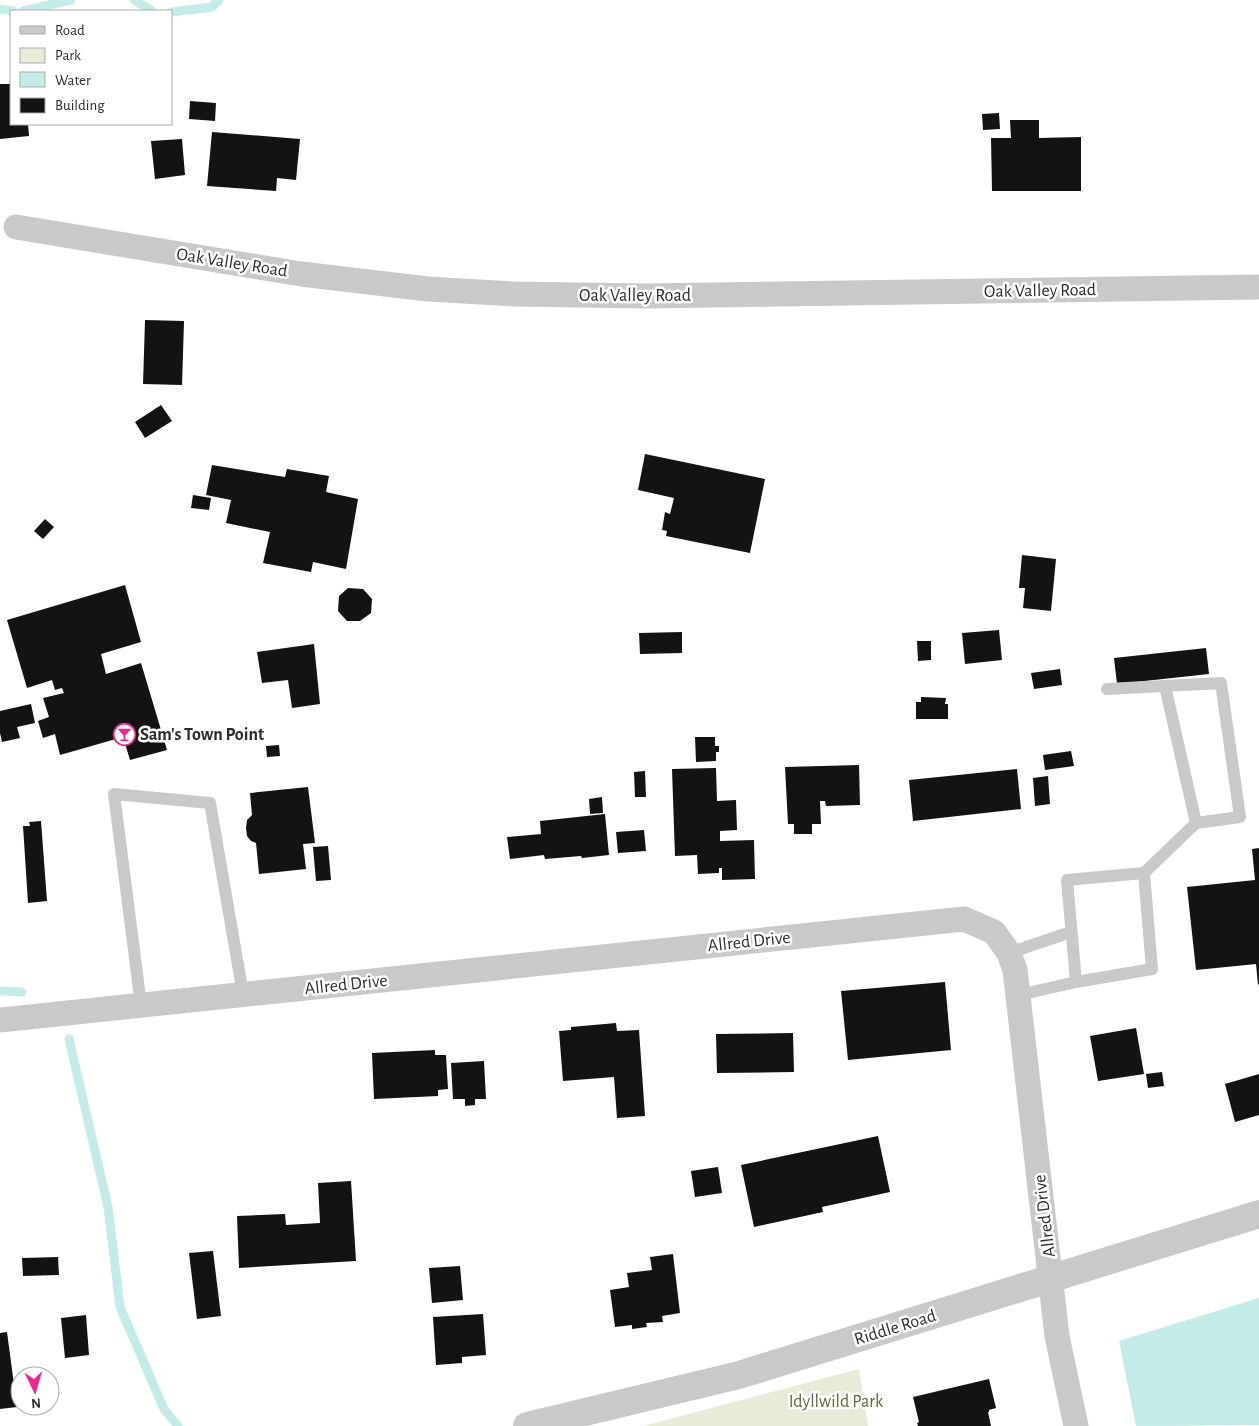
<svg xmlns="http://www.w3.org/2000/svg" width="1259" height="1426" font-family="'Alegreya Sans',sans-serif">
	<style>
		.green { fill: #eaead8 }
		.water { fill: #c3ebe8 }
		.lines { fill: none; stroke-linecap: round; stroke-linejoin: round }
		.stream { stroke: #c3ebe8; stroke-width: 9 }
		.building { fill: #131313 }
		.service { stroke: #c9c9c9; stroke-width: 12 }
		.minor { stroke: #c9c9c9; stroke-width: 25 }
		.tertiary { stroke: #c9c9c9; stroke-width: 28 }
		.labels { text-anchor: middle; stroke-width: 5; stroke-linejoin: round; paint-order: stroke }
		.street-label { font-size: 18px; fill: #2c2c2c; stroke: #fff }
		.poi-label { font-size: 18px; font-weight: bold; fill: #2c2c2c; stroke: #fff; text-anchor: start }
		.park-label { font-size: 18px; fill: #656838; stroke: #fff }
	</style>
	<rect width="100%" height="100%" fill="#fff"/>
	<!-- green -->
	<path class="green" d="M859,1369L868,1426H643Z"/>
	<!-- water -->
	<path class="water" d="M1259,1298V1425L1136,1426L1119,1341Z"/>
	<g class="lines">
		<!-- stream -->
		<g class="stream">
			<path d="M134,0L152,11"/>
			<path d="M0,9L13,11"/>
			<path d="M23,11L71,0"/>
			<path d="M171,12L212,7L219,0"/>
			<path d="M0,991L22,992"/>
			<path d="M69,1039L108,1207L120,1307L164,1409L178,1426"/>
		</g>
	</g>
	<!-- building -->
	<g class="building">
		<path d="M0,84H11V124H28L29,136L0,139Z"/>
		<path d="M190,101L216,103L215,121L189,119Z"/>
		<path d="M999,113L1000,129L983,130L982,114Z"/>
		<path d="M1010,120H1039V138L1081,137V191H992L991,138H1011Z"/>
		<path d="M212,132L300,139L296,180L277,178L276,191L207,186Z"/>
		<path d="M182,139L185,175L155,179L151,141Z"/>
		<path d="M145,320L184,321L182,385L143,384Z"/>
		<path d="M161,405L172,421L145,438L135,422Z"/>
		<path d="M645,454L765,479L750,553L666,536L667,531L662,530L665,512L670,514L674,498L638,490Z"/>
		<path d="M212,465L285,477L287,469L329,476L326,492L358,499L346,569L313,562L311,572L263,563L270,532L226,523L231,500L206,495Z"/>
		<path d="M193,495L211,498L209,510L191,508Z"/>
		<path d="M45,519L54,527L43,539L34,531Z"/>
		<path d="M1022,555L1056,559L1051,611L1023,608L1025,588H1019Z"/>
		<path d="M125,585L141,642L101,654L106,674L141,663L167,750L130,760L123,737L60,755L55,734L43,738L38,721L49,717L43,698L64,693L62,688L55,690L52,680L27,688L7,620Z"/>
		<path d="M348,588L363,589L372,599L371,613L360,621H347L338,611L339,596Z"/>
		<path d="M999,630L1002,660L965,664L962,633Z"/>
		<path d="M682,632V653L640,654L639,633Z"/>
		<path d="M917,641H931V660L918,661Z"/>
		<path d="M314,644L320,704L292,708L288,680L262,683L257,652Z"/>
		<path d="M1206,648L1209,674L1117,684L1114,658Z"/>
		<path d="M1060,669L1062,685L1034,689L1031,673Z"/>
		<path d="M921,697L946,698L945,704H948V719H916V702H921Z"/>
		<path d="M31,704L35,723L17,727L20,738L2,742L0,733V711Z"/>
		<path d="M695,737H715V746H719V752H716V761L696,762Z"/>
		<path d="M279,745L280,756L267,757L266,746Z"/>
		<path d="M1071,751L1074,766L1045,770L1043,755Z"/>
		<path d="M859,765L860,805L826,806L825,801H820L821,824H812V834H794V824H788L785,767Z"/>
		<path d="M716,768L717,801L736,800L737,830L720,831V841L754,840L755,879L722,880V868H719V873L698,874L697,855L675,856L672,769Z"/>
		<path d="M1017,769L1021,809L913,821L909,780Z"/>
		<path d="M645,771L646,797H635L634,772Z"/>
		<path d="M1048,776L1050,804L1035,806L1033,778Z"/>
		<path d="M308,787L315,843L303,844L306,869L259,874L256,843L251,841L247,836L246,828L247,820L252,815L250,793Z"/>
		<path d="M602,797L603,813L590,814L589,799Z"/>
		<path d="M605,814L609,855L582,858L581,856L545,859L544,855L510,859L507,837L541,834L540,821Z"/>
		<path d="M41,821L47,901L28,903L23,826H30L29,822Z"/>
		<path d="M644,830L646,851L618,853L616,832Z"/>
		<path d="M328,846L331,880L316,881L313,847Z"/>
		<path d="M1259,848V984L1258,985L1256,964L1196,970L1187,887L1255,880L1252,849Z"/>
		<path d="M945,982L951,1050L848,1060L841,991Z"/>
		<path d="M616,1023L617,1031L639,1030L645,1116L617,1118L614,1077L563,1081L559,1031L571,1030V1027Z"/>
		<path d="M1136,1028L1144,1074L1098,1081L1090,1036Z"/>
		<path d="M793,1033L794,1072L717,1073L716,1034Z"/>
		<path d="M435,1050V1055H446L448,1089L438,1090V1096L374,1099L372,1053Z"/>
		<path d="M484,1061L486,1099H475V1105L465,1106V1099H453L451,1063Z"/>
		<path d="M1162,1072L1164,1086L1148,1088L1146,1074Z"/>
		<path d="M1259,1074V1115L1235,1122L1225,1084Z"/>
		<path d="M878,1136L890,1192L822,1207L823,1212L754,1227L741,1165Z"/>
		<path d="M718,1167L722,1193L695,1197L691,1171Z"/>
		<path d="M351,1181L356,1261L239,1268L237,1216L285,1214L286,1225L320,1223L318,1183Z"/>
		<path d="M213,1251L221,1316L197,1319L189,1253Z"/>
		<path d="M673,1254L680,1313L662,1316L663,1322L646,1323L647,1327L632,1329V1325L615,1327L610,1290L629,1287L627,1273L652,1270L650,1257Z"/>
		<path d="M58,1257L59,1275L23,1276L22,1258Z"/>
		<path d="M460,1266L463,1300L432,1303L429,1268Z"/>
		<path d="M483,1314L486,1355L462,1357V1363L436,1365L433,1317Z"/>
		<path d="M86,1315L89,1355L65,1358L61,1318Z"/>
		<path d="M7,1332L17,1407L0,1409V1333Z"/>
		<path d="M989,1379L996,1408L989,1410V1412H988L991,1426H918L917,1423L919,1422L913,1397Z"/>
	</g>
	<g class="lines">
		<!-- service -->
		<g class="service">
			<path d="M1107,689L1221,683L1240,817L1196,823"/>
			<path d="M1009,953L1071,932"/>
			<path d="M1076,982L1067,880L1144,873"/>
			<path d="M1019,995L1076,982L1152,969L1144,873L1196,823L1165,686"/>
			<path d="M141,1005L114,794L210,803L243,994"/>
		</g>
		<!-- minor -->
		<g class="minor">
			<path d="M16,227L301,274L428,289L513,294L644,296L1259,287"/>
			<path d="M0,1020L964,919L994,932L1009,953L1015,970L1057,1336L1076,1426"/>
		</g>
		<!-- tertiary -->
		<path class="tertiary" d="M527,1426L739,1375L1259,1214"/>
	</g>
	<!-- icons -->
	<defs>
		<symbol id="bar-ring" viewBox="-11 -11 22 22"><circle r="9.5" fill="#fff" stroke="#ea2792" stroke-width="1.5"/><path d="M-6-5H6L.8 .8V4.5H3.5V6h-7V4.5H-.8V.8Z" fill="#ea2792"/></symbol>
	</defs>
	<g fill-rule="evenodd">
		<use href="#bar-ring" x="112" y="722" width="25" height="25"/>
	</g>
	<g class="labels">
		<!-- street labels -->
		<g class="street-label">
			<text transform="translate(232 262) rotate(9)" y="6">Oak Valley Road</text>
			<text transform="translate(1040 290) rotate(-1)" y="6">Oak Valley Road</text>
			<text x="635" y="301">Oak Valley Road</text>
			<text transform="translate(749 941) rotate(-6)" y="6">Allred Drive</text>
			<text transform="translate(346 984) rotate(-6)" y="6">Allred Drive</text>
			<text transform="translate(1044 1216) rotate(-97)" y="6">Allred Drive</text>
			<text transform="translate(895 1327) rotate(-17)" y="6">Riddle Road</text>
		</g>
		<!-- poi labels -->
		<g class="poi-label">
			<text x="140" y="740">Sam's Town Point</text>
		</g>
		<!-- park labels -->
		<g class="park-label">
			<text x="836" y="1407">Idyllwild Park</text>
		</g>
	</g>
	<!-- legend -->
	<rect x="10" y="10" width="162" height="115" fill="#ffffff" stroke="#ababab"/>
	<rect x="20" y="26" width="25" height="8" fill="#c9c9c9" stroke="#ababab"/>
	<text x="55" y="35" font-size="15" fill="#2c2c2c">Road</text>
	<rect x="20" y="48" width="25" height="15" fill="#eaead8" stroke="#ababab"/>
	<text x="55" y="60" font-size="15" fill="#2c2c2c">Park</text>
	<rect x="20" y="72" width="25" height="15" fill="#c3ebe8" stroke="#ababab"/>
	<text x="55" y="85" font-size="15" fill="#2c2c2c">Water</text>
	<rect x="20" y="98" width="25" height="15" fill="#131313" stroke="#ababab"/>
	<text x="55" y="110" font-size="15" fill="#2c2c2c">Building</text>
	<!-- north arrow -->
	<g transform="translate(35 1391) rotate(175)"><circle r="24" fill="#ffffff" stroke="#ababab"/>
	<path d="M0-4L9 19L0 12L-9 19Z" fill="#ea2792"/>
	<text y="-8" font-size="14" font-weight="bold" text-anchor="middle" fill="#2c2c2c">N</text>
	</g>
</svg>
